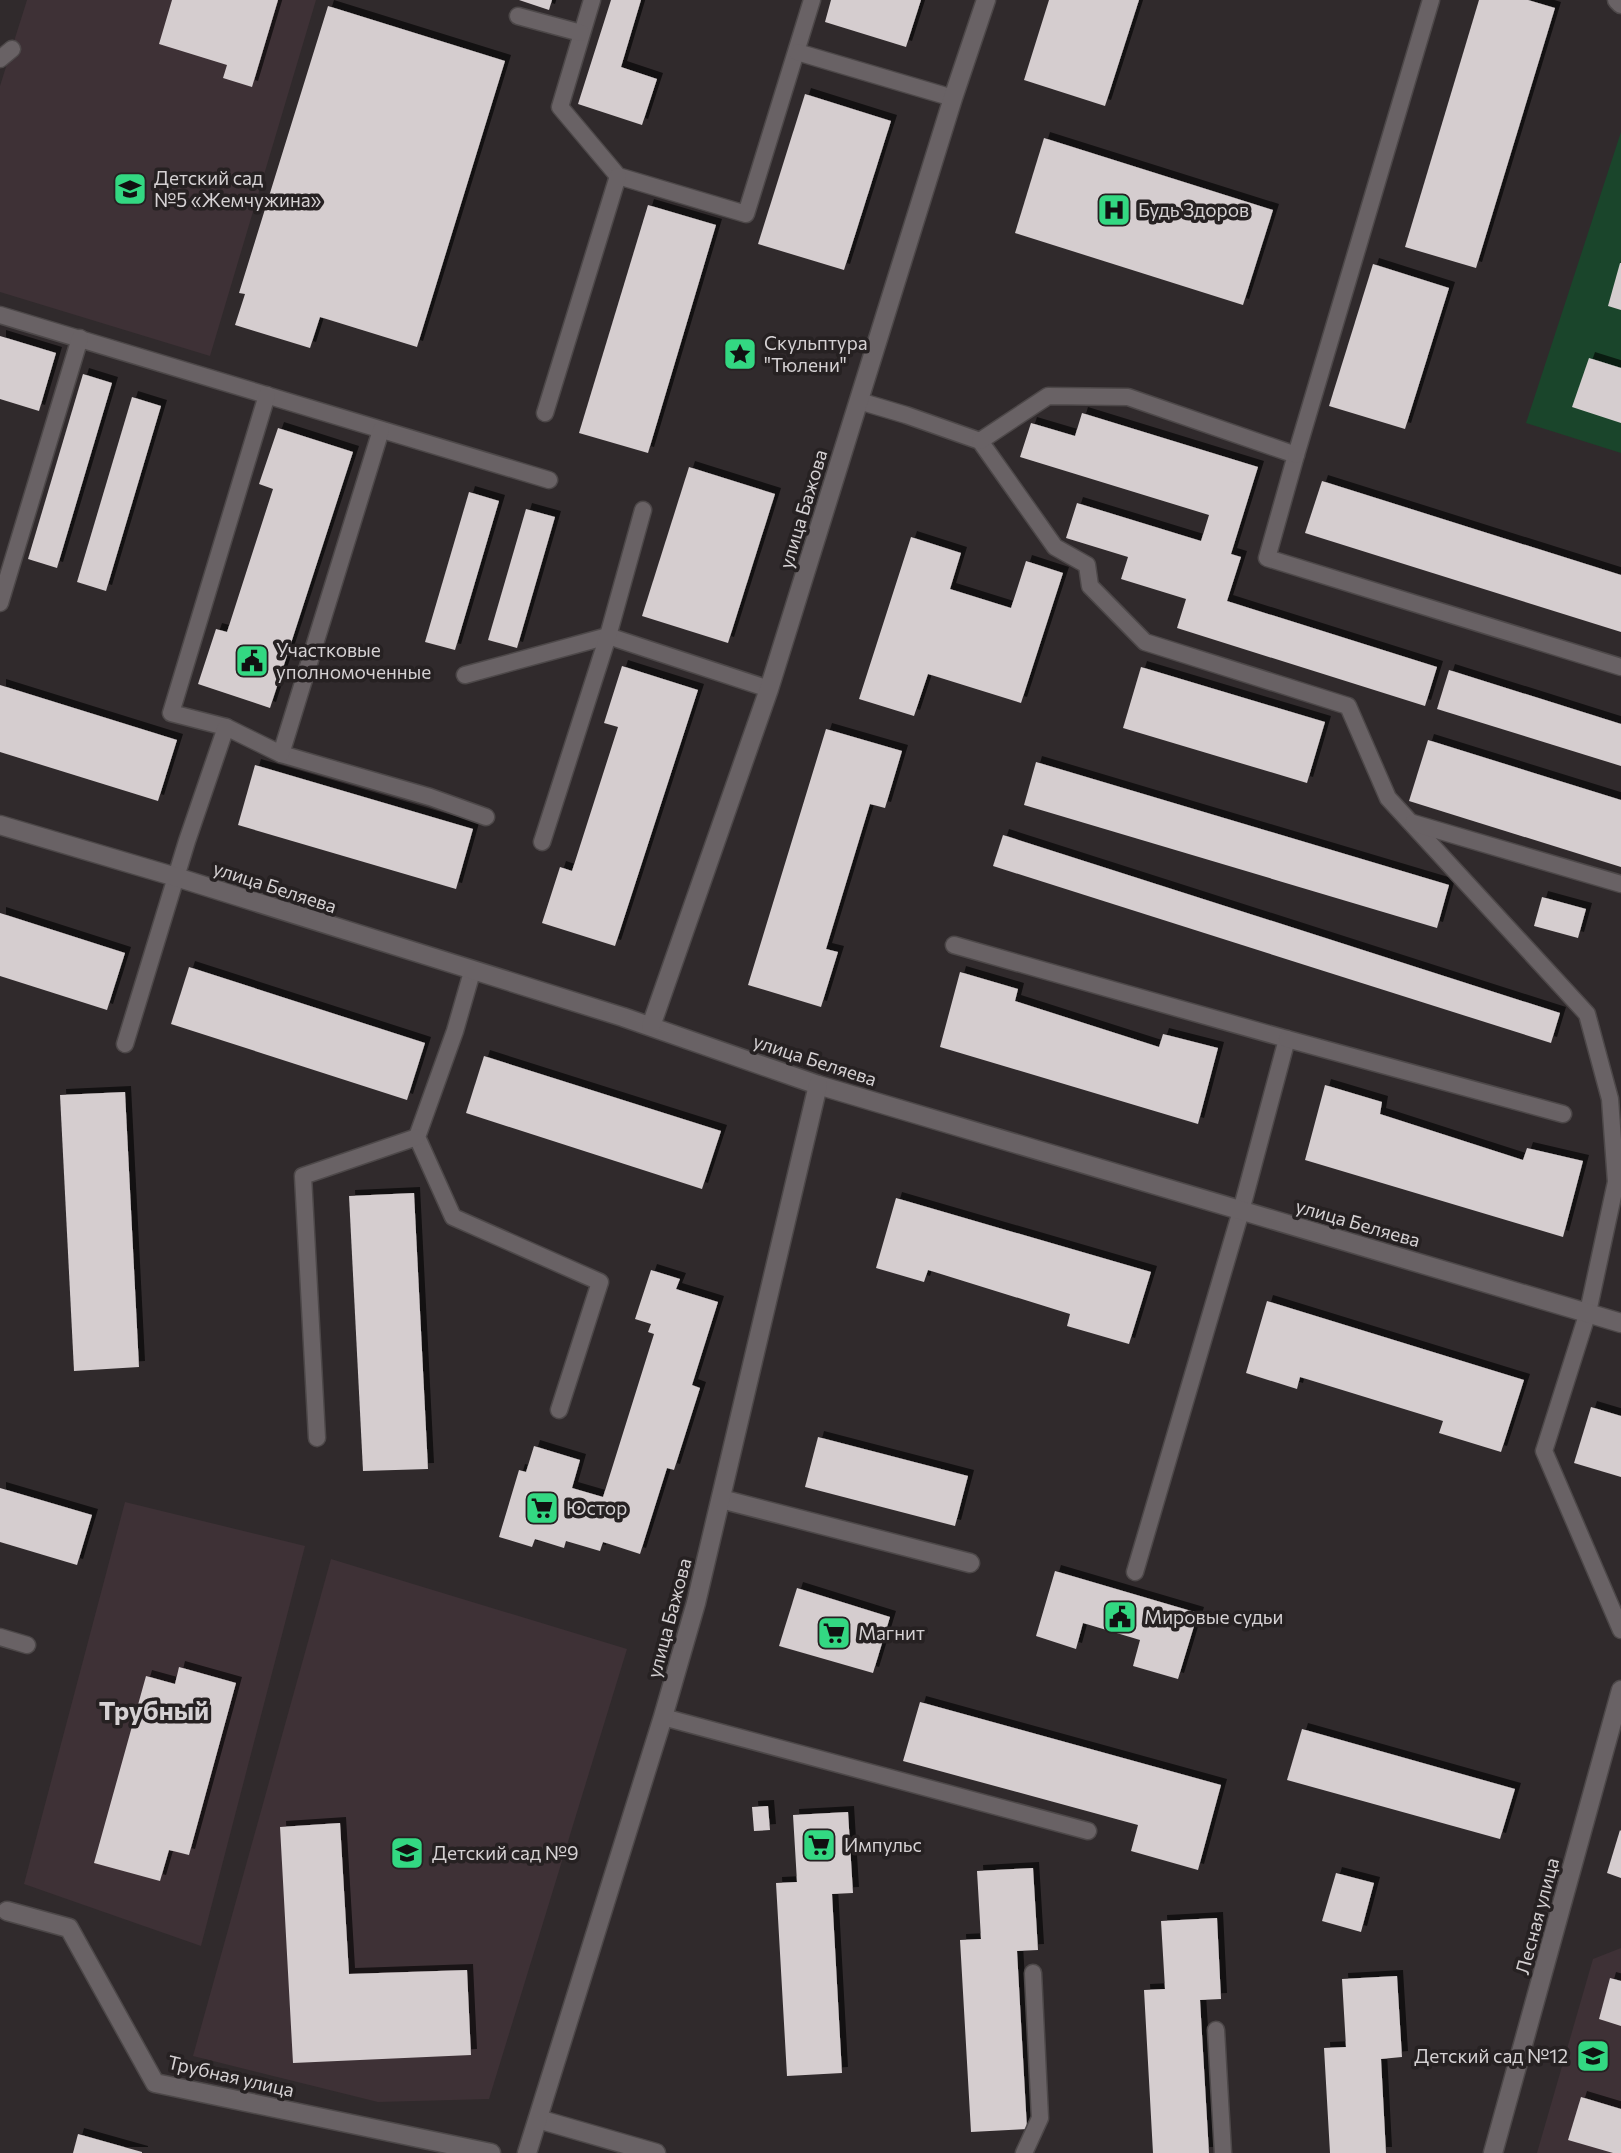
<svg xmlns="http://www.w3.org/2000/svg" width="1621" height="2153" font-family="Commissioner,sans-serif">
	<style>
		.built { fill: #3e3136 }
		.grass { fill: #1a452b }
		.building { fill: #d5cdcf; filter: url(#shadow) }
		.lines { fill: none; stroke-linecap: round; stroke-linejoin: round }
		.service-casing { stroke: #4d4849; stroke-width: 19 }
		.minor-casing { stroke: #4d4849; stroke-width: 21 }
		.service { stroke: #696265; stroke-width: 16 }
		.minor { stroke: #696265; stroke-width: 18 }
		.labels { text-anchor: middle; stroke-width: 7; stroke-linejoin: round; paint-order: stroke }
		.poi-label { font-size: 19px; fill: #d5d1d3; stroke: #262122; text-anchor: start }
		.street-label { font-size: 19px; fill: #d5d1d3; stroke: #262122 }
		.district-label { font-size: 26px; font-weight: bold; fill: #d5d1d3; stroke: #262122 }
	</style>
	<defs>
		<filter id="shadow"><feDropShadow dx="6" dy="-6" stdDeviation="0" flood-color="#0009"/></filter>
	</defs>
	<rect width="100%" height="100%" fill="#302a2c"/>
	<!-- built -->
	<g class="built">
		<path d="M27,0H316L210,356L0,292V86Z"/>
		<path d="M125,1502L305,1546L201,1946L24,1884Z"/>
		<path d="M331,1559L627,1649L489,2099L378,2102L193,2056Z"/>
		<path d="M1621,1948V2153H1537L1593,1959Z"/>
	</g>
	<!-- grass -->
	<path class="grass" d="M1621,132V453L1526,423Z"/>
	<!-- building -->
	<g class="building">
		<path d="M172,0H278L252,87L223,78L227,65L159,44Z"/>
		<path d="M519,0H552L549,10Z"/>
		<path d="M611,0H641L621,67L657,79L642,125L578,104Z"/>
		<path d="M831,0H921L906,47L825,22Z"/>
		<path d="M1049,0H1139L1105,106L1024,80Z"/>
		<path d="M1479,0H1528L1555,8L1476,268L1405,247Z"/>
		<path d="M328,6L505,61L417,347L320,317L310,348L235,325L245,294L239,293Z"/>
		<path d="M805,94L891,121L844,270L758,244Z"/>
		<path d="M1044,138L1273,210L1243,305L1015,233Z"/>
		<path d="M648,205L716,225L648,453L579,433Z"/>
		<path d="M1620,263H1621V310L1608,306Z"/>
		<path d="M1373,264L1449,288L1405,429L1329,406Z"/>
		<path d="M0,336L56,353L39,411L0,399Z"/>
		<path d="M1589,358L1621,368V423L1572,407Z"/>
		<path d="M83,374L112,383L57,568L28,559Z"/>
		<path d="M132,397L161,406L106,591L77,582Z"/>
		<path d="M1082,413L1258,467L1231,554L1241,557L1227,601L1437,667L1425,706L1177,628L1186,599L1121,579L1128,557L1066,538L1077,503L1201,541L1209,515L1020,457L1031,423L1075,436Z"/>
		<path d="M278,428L353,452L270,708L198,684L216,629L227,632L273,489L259,484Z"/>
		<path d="M689,467L775,494L728,643L642,616Z"/>
		<path d="M1322,481L1621,575V632L1305,533Z"/>
		<path d="M469,492L499,501L455,650L425,642Z"/>
		<path d="M526,509L555,517L517,648L488,640Z"/>
		<path d="M911,537L961,553L950,589L1011,608L1026,561L1063,573L1021,703L928,674L914,716L859,699Z"/>
		<path d="M622,666L698,690L615,946L542,923L560,867L572,871L618,727L604,723Z"/>
		<path d="M1141,667L1325,722L1307,783L1123,728Z"/>
		<path d="M1449,670L1621,724V766L1437,709Z"/>
		<path d="M0,685L177,740L158,801L0,752Z"/>
		<path d="M826,729L902,751L885,808L870,804L826,949L838,952L821,1007L748,985Z"/>
		<path d="M1428,740L1621,800V867L1409,801Z"/>
		<path d="M1036,762L1449,885L1437,928L1024,805Z"/>
		<path d="M255,765L473,829L456,889L238,825Z"/>
		<path d="M1003,835L1560,1013L1551,1043L993,866Z"/>
		<path d="M1542,897L1586,909L1578,938L1534,926Z"/>
		<path d="M0,913L125,953L107,1010L0,976Z"/>
		<path d="M189,967L425,1043L407,1100L171,1024Z"/>
		<path d="M960,972L1018,989L1015,1001L1159,1047L1163,1034L1218,1048L1198,1124L940,1047Z"/>
		<path d="M484,1056L721,1131L702,1189L466,1113Z"/>
		<path d="M1325,1085L1382,1102L1380,1114L1523,1160L1527,1148L1583,1161L1563,1237L1305,1160Z"/>
		<path d="M125,1092L139,1367L74,1371L60,1095Z"/>
		<path d="M414,1193L428,1469L363,1471L349,1196Z"/>
		<path d="M896,1198L1151,1272L1129,1344L1067,1326L1070,1314L928,1270L924,1282L876,1268Z"/>
		<path d="M651,1270L680,1279L676,1289L718,1302L692,1385L700,1388L674,1470L667,1468L640,1554L603,1542L600,1551L566,1541L564,1548L535,1539L532,1547L499,1537L519,1470L526,1472L534,1446L580,1460L572,1488L603,1497L654,1334L648,1332L651,1324L635,1319Z"/>
		<path d="M1267,1301L1524,1380L1501,1452L1439,1433L1443,1421L1300,1377L1297,1389L1246,1373Z"/>
		<path d="M1591,1407L1621,1416V1477L1574,1463Z"/>
		<path d="M818,1437L968,1476L955,1526L805,1487Z"/>
		<path d="M0,1488L92,1515L77,1565L0,1542Z"/>
		<path d="M1055,1571L1198,1613L1178,1679L1133,1666L1140,1640L1083,1623L1076,1649L1036,1636Z"/>
		<path d="M797,1588L890,1617L873,1673L779,1646Z"/>
		<path d="M179,1667L236,1683L189,1855L169,1850L160,1881L94,1863L146,1676L175,1684Z"/>
		<path d="M920,1702L1221,1785L1198,1870L1131,1851L1138,1825L903,1761Z"/>
		<path d="M1302,1729L1515,1789L1500,1839L1287,1780Z"/>
		<path d="M768,1806L770,1830L754,1831L752,1807Z"/>
		<path d="M848,1812L853,1893L832,1894L842,2073L787,2076L776,1883L797,1882L793,1815Z"/>
		<path d="M340,1823L349,1974L467,1970L471,2055L293,2063L280,1827Z"/>
		<path d="M1620,1830L1621,1831V1878L1607,1873Z"/>
		<path d="M1033,1868L1038,1950L1017,1951L1027,2129L971,2132L960,1940L981,1939L977,1871Z"/>
		<path d="M1336,1873L1374,1883L1361,1932L1322,1921Z"/>
		<path d="M1217,1918L1221,1999L1200,2000L1209,2153H1153L1144,1990L1165,1989L1161,1921Z"/>
		<path d="M1397,1976L1402,2057L1381,2059L1386,2153H1330L1324,2048L1346,2047L1342,1979Z"/>
		<path d="M1610,1978L1621,1981V2026L1599,2019Z"/>
		<path d="M1581,2097L1621,2109V2153H1613L1568,2140Z"/>
		<path d="M78,2134L142,2152V2153H73Z"/>
	</g>
	<g class="lines">
		<defs>
			<g id="service">
				<path d="M592,0L560,107L618,176L746,214L812,0"/>
				<path d="M518,16L581,33"/>
				<path d="M797,52L953,98"/>
				<path d="M0,59L12,49"/>
				<path d="M0,315L549,480"/>
				<path d="M859,401L906,415L980,441L1055,547L1087,565L1090,586L1145,642L1348,706L1388,798L1587,1014L1610,1099L1616,1182L1588,1312L1544,1451L1621,1630"/>
				<path d="M545,413L618,176"/>
				<path d="M980,441L1048,396L1128,397L1296,455L1267,558L1621,667"/>
				<path d="M1296,455L1431,0"/>
				<path d="M0,603L80,338"/>
				<path d="M465,675L608,636L769,689"/>
				<path d="M226,727L171,713L267,395"/>
				<path d="M281,754L430,797L486,817"/>
				<path d="M1413,823L1621,884"/>
				<path d="M542,842L608,636L643,510"/>
				<path d="M954,945L1287,1039L1241,1211L1135,1572"/>
				<path d="M472,972L455,1031L417,1137L453,1217L600,1282L559,1410"/>
				<path d="M1287,1039L1563,1114"/>
				<path d="M125,1044L187,841L226,727L281,754L381,430"/>
				<path d="M317,1438L303,1176L417,1137"/>
				<path d="M0,1637L27,1645"/>
				<path d="M663,1717L1088,1831"/>
				<path d="M1216,2030L1223,2153"/>
				<path d="M1024,2153L1040,2118L1033,1973"/>
			</g>
			<g id="minor">
				<path d="M1617,0L1621,4"/>
				<path d="M0,825L176,877L623,1017L818,1085L1621,1323"/>
				<path d="M651,1026L769,689L953,98L986,0"/>
				<path d="M721,1499L970,1563"/>
				<path d="M7,1911L69,1928L155,2083L491,2153"/>
				<path d="M538,2119L656,2153"/>
				<path d="M527,2153L663,1717L696,1603L818,1085"/>
				<path d="M1493,2153L1621,1690"/>
			</g>
		</defs>
		<!-- service casing -->
		<use href="#service" class="service-casing"/>
		<!-- minor casing -->
		<use href="#minor" class="minor-casing"/>
		<!-- service -->
		<use href="#service" class="service"/>
		<!-- minor -->
		<use href="#minor" class="minor"/>
	</g>
	<!-- icons -->
	<defs>
		<symbol id="school-square" viewBox="-11 -11 22 22"><rect x="-9" y="-9" width="18" height="18" rx="4" fill="#33d882" stroke="#262122"/><path d="M0-5L7-2L0 1L-7-2ZM-4 1L0 2.5L4 1V4Q0 6-4 4Z" fill="#111"/></symbol>
		<symbol id="hospital-square" viewBox="-11 -11 22 22"><rect x="-9" y="-9" width="18" height="18" rx="4" fill="#33d882" stroke="#262122"/><path d="M-5-5h3v3.5h4V-5h3V5h-3V1.5h-4V5h-3Z" fill="#111"/></symbol>
		<symbol id="sight-square" viewBox="-11 -11 22 22"><rect x="-9" y="-9" width="18" height="18" rx="4" fill="#33d882" stroke="#262122"/><path d="M0-6L1.8-2.2L6-1.7L2.9 1.2L3.7 5.4L0 3.3L-3.7 5.4L-2.9 1.2L-6-1.7L-1.8-2.2Z" fill="#111"/></symbol>
		<symbol id="civic-square" viewBox="-11 -11 22 22"><rect x="-9" y="-9" width="18" height="18" rx="4" fill="#33d882" stroke="#262122"/><path d="M-.6-6.5H3V-4.5H.6V-3L4-1V1h2V6H-6V1h2V-1L-.6-3ZM-1.2 2.5V6h2.4V2.5Z" fill="#111"/></symbol>
		<symbol id="supermarket-square" viewBox="-11 -11 22 22"><rect x="-9" y="-9" width="18" height="18" rx="4" fill="#33d882" stroke="#262122"/><path d="M-6-5.5h2.5l.6 2H6L4.5 2H-2.5L-4.4-4H-6ZM-1.5 3.2a1.3 1.3 0 1 0 .1 0ZM3 3.2a1.3 1.3 0 1 0 .1 0Z" fill="#111"/></symbol>
	</defs>
	<g fill-rule="evenodd">
		<use href="#school-square" x="111" y="170" width="38" height="38"/>
		<use href="#hospital-square" x="1095" y="191" width="38" height="38"/>
		<use href="#sight-square" x="721" y="335" width="38" height="38"/>
		<use href="#civic-square" x="233" y="642" width="38" height="38"/>
		<use href="#supermarket-square" x="523" y="1489" width="38" height="38"/>
		<use href="#civic-square" x="1101" y="1598" width="38" height="38"/>
		<use href="#supermarket-square" x="815" y="1614" width="38" height="38"/>
		<use href="#supermarket-square" x="800" y="1826" width="38" height="38"/>
		<use href="#school-square" x="388" y="1834" width="38" height="38"/>
		<use href="#school-square" x="1574" y="2037" width="38" height="38"/>
	</g>
	<g class="labels">
		<!-- poi labels -->
		<g class="poi-label">
			<text x="154" y="185">Детский сад<tspan x="154" dy="22">№5 «Жемчужина»</tspan></text>
			<text x="1138" y="217">Будь Здоров</text>
			<text x="764" y="350">Скульптура<tspan x="764" dy="22">"Тюлени"</tspan></text>
			<text x="276" y="657">Участковые<tspan x="276" dy="22">уполномоченные</tspan></text>
			<text x="566" y="1515">Юстор</text>
			<text x="1144" y="1624">Мировые судьи</text>
			<text x="858" y="1640">Магнит</text>
			<text x="844" y="1852">Импульс</text>
			<text x="432" y="1860">Детский сад №9</text>
			<text x="1568" y="2063" text-anchor="end">Детский сад №12</text>
		</g>
		<!-- street labels -->
		<g class="street-label">
			<text transform="translate(803 509) rotate(-73)" y="7">улица Бажова</text>
			<text transform="translate(275 887) rotate(18)" y="7">улица Беляева</text>
			<text transform="translate(815 1060) rotate(18)" y="7">улица Беляева</text>
			<text transform="translate(1358 1223) rotate(16)" y="7">улица Беляева</text>
			<text transform="translate(669 1618) rotate(-75)" y="7">улица Бажова</text>
			<text transform="translate(1537 1916) rotate(-75)" y="7">Лесная улица</text>
			<text transform="translate(231 2076) rotate(13)" y="7">Трубная улица</text>
		</g>
		<!-- district labels -->
		<g class="district-label">
			<text x="154" y="1720">Трубный</text>
		</g>
	</g>
</svg>
